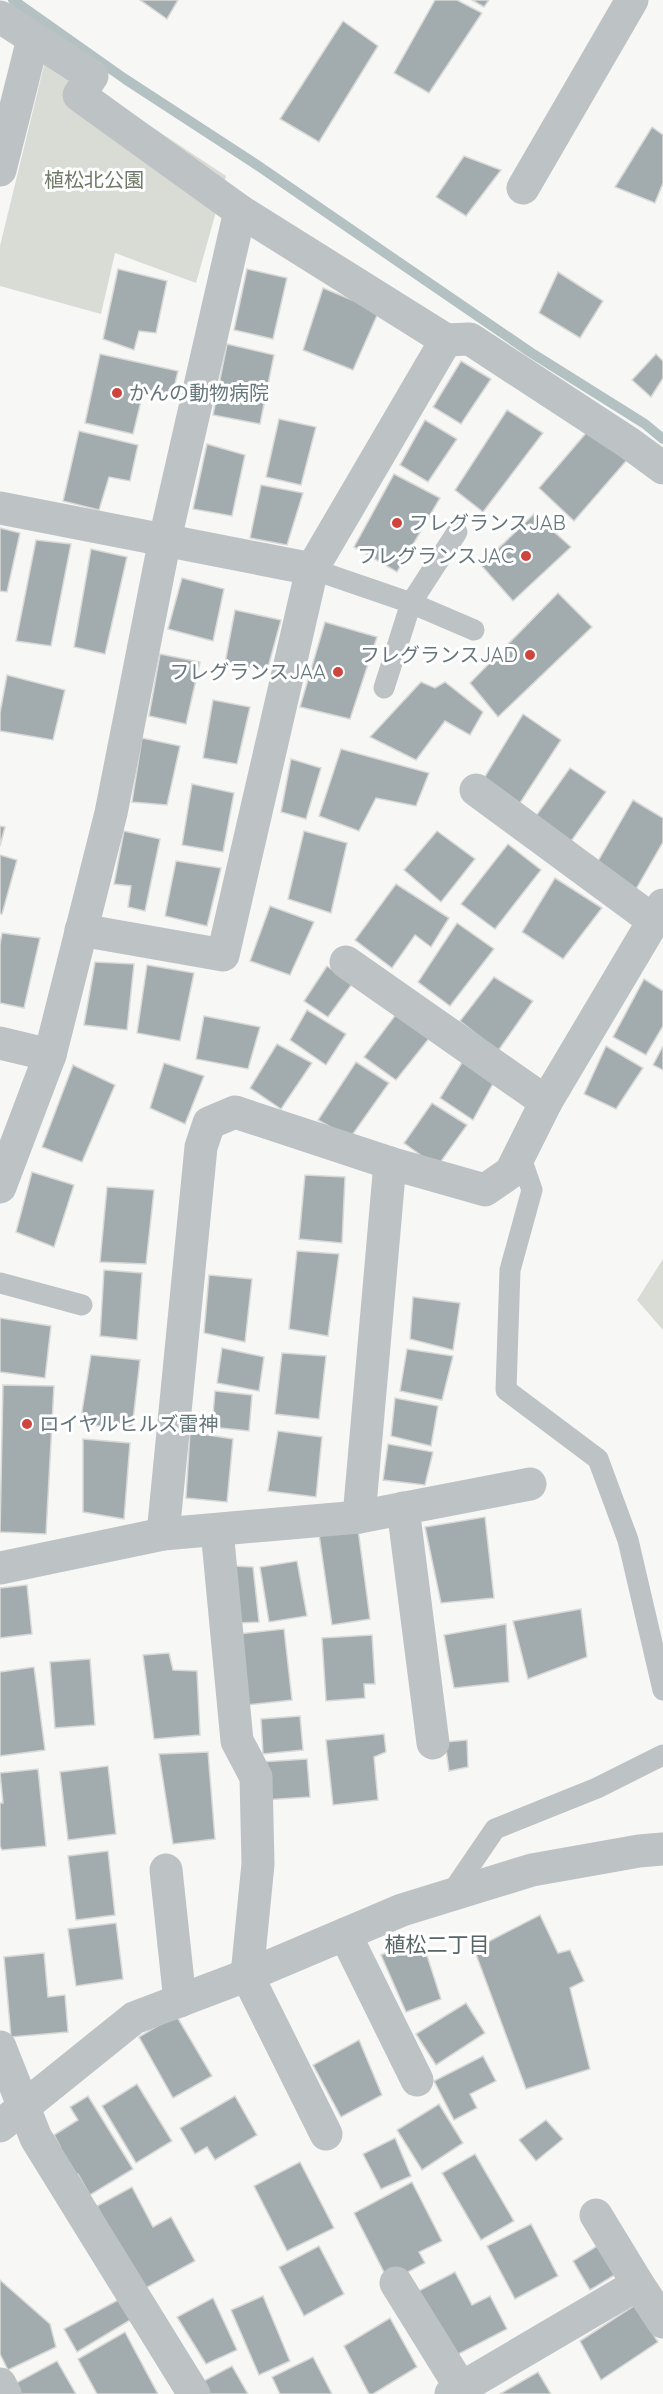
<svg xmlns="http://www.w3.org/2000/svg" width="663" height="2394" font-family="Quicksand,'Noto Sans JP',sans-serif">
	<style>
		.green { fill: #d8dcd5 }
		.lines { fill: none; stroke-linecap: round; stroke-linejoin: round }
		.stream { stroke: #b3c1c3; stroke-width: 10 }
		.building { fill: #a2acaf; stroke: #d9d9d7; stroke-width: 1.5 }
		.lane { stroke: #bdc2c4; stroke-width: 21 }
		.street { stroke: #bdc2c4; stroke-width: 33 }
		.poi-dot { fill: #cf453e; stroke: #fff; stroke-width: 2 }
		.labels { text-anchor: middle; stroke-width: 6; stroke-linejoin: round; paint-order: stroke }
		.park-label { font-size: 20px; fill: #6f7a68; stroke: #fff }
		.poi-label { font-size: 20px; fill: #66777c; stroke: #fff; text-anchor: start }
		.neighbourhood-label { font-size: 21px; fill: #576468; stroke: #fff }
	</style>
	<rect width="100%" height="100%" fill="#f7f7f5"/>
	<!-- green -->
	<g class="green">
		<path d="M46,57L226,176L196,283L115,253L101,314L0,286V246Z"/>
		<path d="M663,1259V1330L637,1300Z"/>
	</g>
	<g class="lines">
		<!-- stream -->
		<path class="stream" d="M13,0L125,79L254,163L530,352L645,424L663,439"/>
	</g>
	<!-- building -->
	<g class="building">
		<path d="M140,0H178L167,19Z"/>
		<path d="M435,0H457L482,13L429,93L394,73Z"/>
		<path d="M472,0H489L484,7Z"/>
		<path d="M343,21L378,46L319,142L280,119Z"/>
		<path d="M652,127L663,135V183L655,203L615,187Z"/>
		<path d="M464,156L501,170L466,216L436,197Z"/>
		<path d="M118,269L167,281L156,333L139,331L134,350L103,339Z"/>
		<path d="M247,269L287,278L273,339L234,330Z"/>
		<path d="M558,272L603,301L580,338L539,313Z"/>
		<path d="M323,288L379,311L353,370L303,350Z"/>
		<path d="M227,344L274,355L260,424L213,415Z"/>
		<path d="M100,354L178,371L172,396L144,389L133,434L85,423Z"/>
		<path d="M656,354L663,361V378L651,397L632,380Z"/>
		<path d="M461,361L491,379L461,424L433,407Z"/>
		<path d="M507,410L543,433L483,512L455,490Z"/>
		<path d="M279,419L316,427L301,485L266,477Z"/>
		<path d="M425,420L457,439L428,482L400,465Z"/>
		<path d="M79,431L138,445L130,481L109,477L99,510L63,501Z"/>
		<path d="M587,432L627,460L574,521L539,488Z"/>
		<path d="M207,444L245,455L232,516L193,509Z"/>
		<path d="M394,474L440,498L397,572L354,547Z"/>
		<path d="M261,485L303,493L287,545L250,538Z"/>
		<path d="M534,514L571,547L513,601L481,565Z"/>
		<path d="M0,528L20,533L7,592L0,591Z"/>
		<path d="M36,540L71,544L51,646L16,641Z"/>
		<path d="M91,549L127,557L105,654L74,647Z"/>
		<path d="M182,578L224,589L213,641L168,629Z"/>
		<path d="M558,593L592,627L498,717L470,683Z"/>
		<path d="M235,610L281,620L267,671L225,663Z"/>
		<path d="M325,622L377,637L350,719L300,707Z"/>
		<path d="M160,654L200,662L186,724L149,716Z"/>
		<path d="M7,675L65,690L53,740L0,731V713Z"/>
		<path d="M421,682L435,688L445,682L483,712L470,735L445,721L416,760L370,737Z"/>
		<path d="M213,700L250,707L237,764L203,758Z"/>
		<path d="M523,714L561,740L518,806L481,783Z"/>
		<path d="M142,738L180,746L167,805L132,802Z"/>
		<path d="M341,749L429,773L416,806L376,798L359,831L319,816Z"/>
		<path d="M291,759L321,768L306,819L281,812Z"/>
		<path d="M570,768L606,792L567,847L531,823Z"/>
		<path d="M192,784L234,793L223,852L182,845Z"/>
		<path d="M633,800L663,818V842L636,889L597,863Z"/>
		<path d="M0,826L5,827L0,846Z"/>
		<path d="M124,831L160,839L145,911L128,907L131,886L114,884Z"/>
		<path d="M304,831L347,843L331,913L288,899Z"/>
		<path d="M437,831L475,859L441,902L404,870Z"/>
		<path d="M508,844L541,870L495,929L461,904Z"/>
		<path d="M0,855L17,860L2,914H0Z"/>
		<path d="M176,861L221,868L207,926L165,916Z"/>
		<path d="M555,878L602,908L563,959L522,932Z"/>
		<path d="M396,884L449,918L431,947L415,935L392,968L355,940Z"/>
		<path d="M270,906L314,922L290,975L250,961Z"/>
		<path d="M457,923L494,949L450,1006L418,982Z"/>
		<path d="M2,933L40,938L24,1008L0,1003V945Z"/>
		<path d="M95,962L134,964L127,1030L84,1025Z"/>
		<path d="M147,965L194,973L180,1041L137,1033Z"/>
		<path d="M327,966L352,984L328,1017L304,1001Z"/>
		<path d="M494,977L533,1001L498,1051L460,1021Z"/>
		<path d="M644,979L663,991V1026L646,1055L613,1037Z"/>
		<path d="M307,1010L346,1034L326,1065L290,1040Z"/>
		<path d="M397,1013L431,1036L396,1080L364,1057Z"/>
		<path d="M204,1016L260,1027L248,1069L196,1059Z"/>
		<path d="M277,1044L312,1063L281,1109L250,1088Z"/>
		<path d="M606,1046L643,1068L616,1109L584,1094Z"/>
		<path d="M663,1046V1070L653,1065Z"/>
		<path d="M463,1061L495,1080L473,1120L440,1098Z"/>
		<path d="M356,1062L389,1083L350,1138L318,1120Z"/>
		<path d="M164,1063L204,1076L185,1124L150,1108Z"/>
		<path d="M73,1065L115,1085L82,1162L42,1147Z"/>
		<path d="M432,1103L467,1125L437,1167L404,1143Z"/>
		<path d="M32,1172L74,1185L54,1247L16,1232Z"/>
		<path d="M305,1175L345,1177L342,1243L299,1239Z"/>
		<path d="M107,1187L154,1190L146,1264L100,1262Z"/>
		<path d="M297,1251L339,1254L328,1336L289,1329Z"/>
		<path d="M104,1270L142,1273L137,1340L100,1336Z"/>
		<path d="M209,1275L252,1279L245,1342L204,1333Z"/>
		<path d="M413,1297L460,1303L453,1350L410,1339Z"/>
		<path d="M0,1318L51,1326L45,1378L0,1372Z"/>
		<path d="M222,1348L264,1357L259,1391L217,1383Z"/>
		<path d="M407,1349L453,1356L442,1400L400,1391Z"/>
		<path d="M282,1353L326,1356L319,1419L275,1414Z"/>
		<path d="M91,1355L140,1360L132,1429L80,1424Z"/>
		<path d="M3,1385L54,1386L46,1534L0,1532Z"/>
		<path d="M215,1391L252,1395L249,1431L212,1427Z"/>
		<path d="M395,1398L438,1406L431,1446L391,1436Z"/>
		<path d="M278,1431L322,1437L316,1497L268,1491Z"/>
		<path d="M190,1432L233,1439L227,1502L186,1498Z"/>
		<path d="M83,1439L130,1443L124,1519L83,1512Z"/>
		<path d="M388,1444L433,1452L425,1485L383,1480Z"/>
		<path d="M485,1517L494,1598L441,1603L425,1527Z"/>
		<path d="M358,1529L370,1619L332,1625L319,1534Z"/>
		<path d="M297,1561L307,1616L269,1622L260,1567Z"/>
		<path d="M234,1566L253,1567L259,1622L237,1623Z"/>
		<path d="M27,1585L32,1634L0,1638V1588Z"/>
		<path d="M581,1609L587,1657L528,1679L513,1621Z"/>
		<path d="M506,1624L509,1682L454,1688L444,1635Z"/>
		<path d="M284,1629L292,1700L246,1705L239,1634Z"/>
		<path d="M372,1635L375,1684H364L365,1698L326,1701L322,1638Z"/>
		<path d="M169,1653L173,1670L197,1671L200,1735L154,1739L143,1655Z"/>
		<path d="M90,1659L95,1725L55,1728L50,1662Z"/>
		<path d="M34,1667L45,1750L0,1756V1672Z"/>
		<path d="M300,1716L303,1750L263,1754L261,1719Z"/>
		<path d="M384,1734L386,1752L374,1757L378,1800L333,1805L326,1740Z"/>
		<path d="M467,1740L468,1767L449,1771L445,1742Z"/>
		<path d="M208,1752L215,1839L173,1844L159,1754Z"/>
		<path d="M307,1759L310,1797L263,1800L261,1762Z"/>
		<path d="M108,1766L116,1834L68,1840L60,1772Z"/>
		<path d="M38,1769L46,1846L2,1850L0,1846V1803H3L0,1773Z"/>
		<path d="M108,1851L115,1915L76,1920L68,1856Z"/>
		<path d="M540,1915L558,1953L570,1950L584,1981L570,1988L590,2069L526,2089L474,1949Z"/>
		<path d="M116,1923L123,1979L76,1986L68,1929Z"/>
		<path d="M421,1937L441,1999L406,2012L381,1955Z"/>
		<path d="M44,1953L48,1997L65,1995L68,2032L11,2037L4,1957Z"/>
		<path d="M466,2003L485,2033L436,2065L416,2034Z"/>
		<path d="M176,2015L212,2076L173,2098L139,2037Z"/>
		<path d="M359,2040L382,2095L341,2117L313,2065Z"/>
		<path d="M483,2056L496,2081L470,2094L477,2108L454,2120L434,2081Z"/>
		<path d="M137,2084L172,2141L136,2163L102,2106Z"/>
		<path d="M88,2096L133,2169L90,2195L78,2174L69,2176L60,2146L54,2135L78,2120L70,2107Z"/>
		<path d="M235,2096L257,2135L215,2160L207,2147L195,2154L180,2128Z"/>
		<path d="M439,2104L463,2143L422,2170L397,2130Z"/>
		<path d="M546,2120L563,2139L536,2161L519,2140Z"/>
		<path d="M395,2138L411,2176L381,2189L363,2154Z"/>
		<path d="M475,2154L514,2221L481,2240L442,2173Z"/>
		<path d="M300,2162L334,2228L287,2251L254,2186Z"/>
		<path d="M412,2182L442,2241L419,2252L425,2263L389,2282L354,2213Z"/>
		<path d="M132,2187L153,2227L171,2217L195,2261L142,2290L97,2206Z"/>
		<path d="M531,2224L558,2276L515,2299L487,2246Z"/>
		<path d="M602,2243L621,2271L590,2290L573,2261Z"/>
		<path d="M319,2246L344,2294L304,2316L279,2267Z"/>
		<path d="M455,2272L472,2305L490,2296L507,2329L445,2361L411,2295Z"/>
		<path d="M0,2280L50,2324L56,2347L8,2370L0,2354Z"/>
		<path d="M263,2296L290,2361L259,2375L231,2310Z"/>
		<path d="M213,2298L237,2350L206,2364L177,2317Z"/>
		<path d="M118,2300L132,2319L77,2352L64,2329Z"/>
		<path d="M635,2305L658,2342L601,2380L580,2341Z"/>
		<path d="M390,2318L417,2367L373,2394H369L344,2346Z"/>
		<path d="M125,2332L158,2394H97L78,2359Z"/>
		<path d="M313,2357L332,2394H280L272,2377Z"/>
		<path d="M57,2361L76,2394H21L16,2383Z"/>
		<path d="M232,2366L248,2394H204L198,2384Z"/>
		<path d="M538,2372L551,2394H500Z"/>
	</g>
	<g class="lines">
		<!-- lane -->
		<g class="lane">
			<path d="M312,569L411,603L457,532"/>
			<path d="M384,688L411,603L474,630"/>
			<path d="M520,1155L532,1190L510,1270L506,1390L598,1459L628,1540L663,1690"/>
			<path d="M0,1283L82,1305"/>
			<path d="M450,1895L495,1829L597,1788L663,1755"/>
		</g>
		<!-- street -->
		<g class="street">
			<path d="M0,17L92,76L79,95L240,211L446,340L312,569L223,955L81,930"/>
			<path d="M0,170L33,39"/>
			<path d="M523,188L632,0"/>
			<path d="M446,340L470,339L629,443L663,468"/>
			<path d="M0,508L312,569"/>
			<path d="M476,790L654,921"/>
			<path d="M346,962L546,1102"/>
			<path d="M0,1043L50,1055"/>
			<path d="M0,1187L50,1055L111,813L165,539L240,211"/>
			<path d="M403,1508L433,1743"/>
			<path d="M359,1517L390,1163"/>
			<path d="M217,1530L237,1741L256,1777L258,1864L247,1975L326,2134"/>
			<path d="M163,1534L201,1147L209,1123L235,1112L390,1163L485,1190L511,1172L546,1102L663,905"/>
			<path d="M0,1568L163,1534L359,1517L530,1484"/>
			<path d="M166,1870L180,2001"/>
			<path d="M345,1934L417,2080"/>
			<path d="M0,2047L36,2138L194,2394"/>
			<path d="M0,2126L134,2018L253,1973L402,1910L532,1870L639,1851L663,1849"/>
			<path d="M596,2215L638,2284"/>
			<path d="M396,2283L461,2388"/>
			<path d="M0,2384L5,2394"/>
			<path d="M451,2394L638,2284L663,2322"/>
		</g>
	</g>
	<!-- markers -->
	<g class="poi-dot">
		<circle cx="117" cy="393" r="6"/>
		<circle cx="397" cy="523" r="6"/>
		<circle cx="526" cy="556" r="6"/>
		<circle cx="530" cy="655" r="6"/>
		<circle cx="338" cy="672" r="6"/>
		<circle cx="27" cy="1424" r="6"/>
	</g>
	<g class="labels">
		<!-- park labels -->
		<g class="park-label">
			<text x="94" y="187">植松北公園</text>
		</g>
		<!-- poi labels -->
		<g class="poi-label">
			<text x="129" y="400">かんの動物病院</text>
			<text x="409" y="530">フレグランスJAB</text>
			<text x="514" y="563" text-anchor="end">フレグランスJAC</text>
			<text x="518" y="662" text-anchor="end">フレグランスJAD</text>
			<text x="326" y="679" text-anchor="end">フレグランスJAA</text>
			<text x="39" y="1431">ロイヤルヒルズ雷神</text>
		</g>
		<!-- neighbourhood labels -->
		<g class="neighbourhood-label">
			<text x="437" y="1952">植松二丁目</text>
		</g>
	</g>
</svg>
